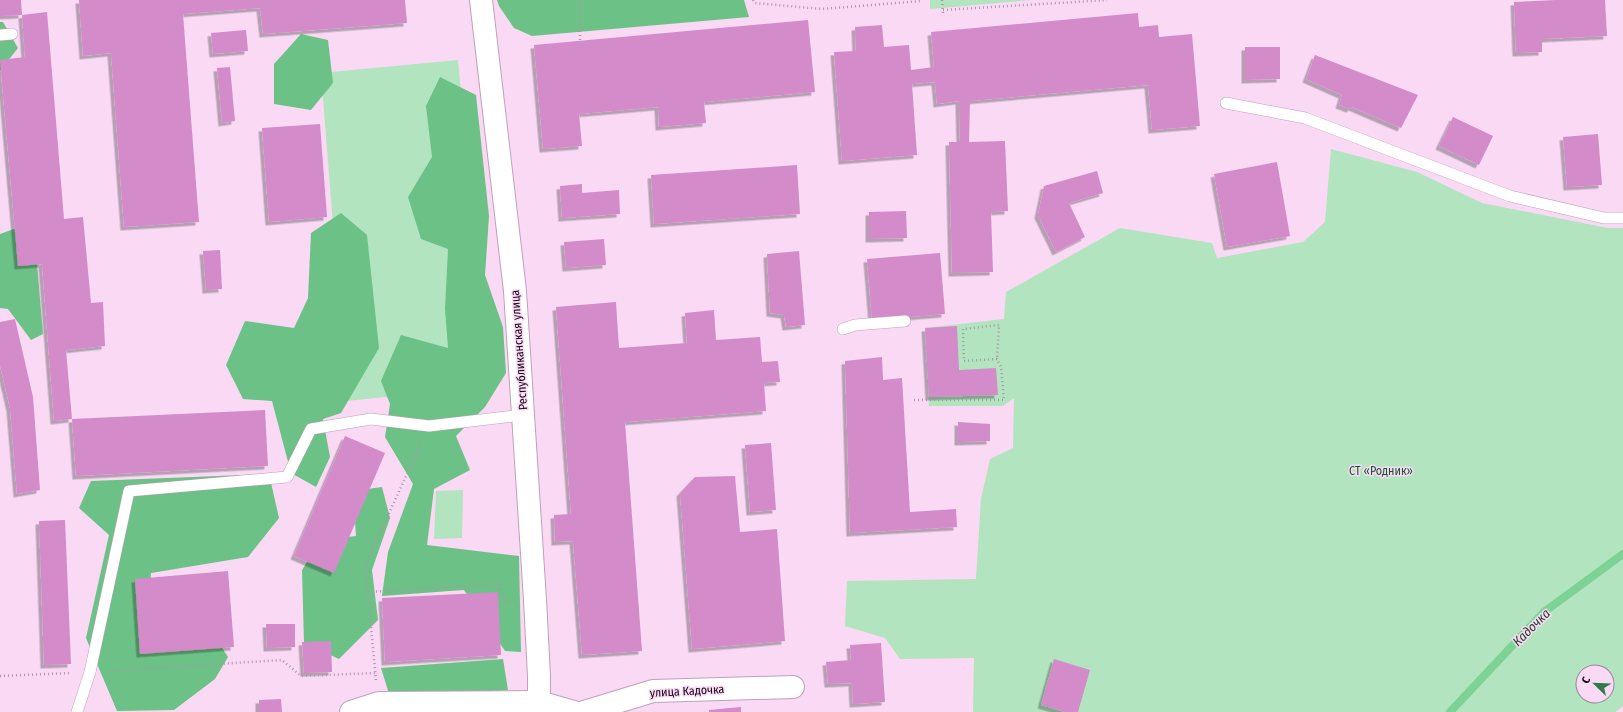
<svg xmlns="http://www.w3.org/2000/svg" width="1623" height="712" font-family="'Fira Sans Condensed',sans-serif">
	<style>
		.green { fill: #b2e4bf; fill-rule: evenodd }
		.forest { fill: #6cc186 }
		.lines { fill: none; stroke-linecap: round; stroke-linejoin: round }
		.stream { stroke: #7dd296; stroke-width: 8 }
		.building { fill: #d48bca; filter: url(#shadow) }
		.service-casing { stroke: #bfa1ba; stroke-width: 12 }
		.minor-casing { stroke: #bfa1ba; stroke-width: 24 }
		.path { stroke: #ad95aa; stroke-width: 2.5; stroke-dasharray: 1 3; stroke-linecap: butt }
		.service { stroke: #fff; stroke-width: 11 }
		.minor { stroke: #fff; stroke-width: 22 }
		.labels { text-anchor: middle; stroke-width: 3; stroke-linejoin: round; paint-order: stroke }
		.street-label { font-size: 12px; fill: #120811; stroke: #f9d9f4 }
		.park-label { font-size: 12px; fill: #185630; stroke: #f9d9f4 }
		.water-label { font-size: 13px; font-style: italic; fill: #193d25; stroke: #f9d9f4 }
	</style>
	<defs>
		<filter id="shadow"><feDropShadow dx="-3.5" dy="3.5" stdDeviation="0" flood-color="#0004"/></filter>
	</defs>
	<rect width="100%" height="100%" fill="#f9d9f4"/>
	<!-- green -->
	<g class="green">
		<path d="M930,0H1031L930,9Z"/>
		<path d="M458,60L488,386L347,401L321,73Z"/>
		<path d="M1331,149L1417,172L1482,203L1608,228H1623V706L1615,712H973L974,658L900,659L885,638L845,626L847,581L976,579L981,499L990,459L1013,448L1014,398L1003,406H929L925,328L1004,319L1006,292L1120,228L1212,243L1217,258L1303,242L1325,222ZM1583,672H1607V696H1583Z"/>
		<path d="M463,490L462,538L434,539L436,491Z"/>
	</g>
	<!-- forest -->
	<g class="forest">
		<path d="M497,0H744L749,17L532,36L514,28L499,6Z"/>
		<path d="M0,22H3L18,48L0,71Z"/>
		<path d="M301,34L328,40L333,83L311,110L274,104V64Z"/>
		<path d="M440,77L476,95L489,216L485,275L503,327L506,373L485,407L456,436L470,470L434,489L427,545L519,556L521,652L505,651L464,590L382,596L388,552L413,484L385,437L390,404L381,381L401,335L448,348L445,309L448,249L421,239L408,197L432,157L426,106Z"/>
		<path d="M341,213L367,235L379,348L341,413L323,419L330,457L316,487L291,473L272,401L243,399L226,365L245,321L294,328L308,298L311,233Z"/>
		<path d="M22,226L35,239L43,334L31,340L8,309L0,308V234Z"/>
		<path d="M269,474L279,518L248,557L151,573L148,626L213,634L228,657L215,679L174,710L117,711L86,638L109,535L79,508L91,481Z"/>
		<path d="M382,487L390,518L372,570L378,620L339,659L304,643L302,570L321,540L356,536L353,491Z"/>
		<path d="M503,659L508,690L390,697L381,668Z"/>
	</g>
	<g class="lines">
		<!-- stream -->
		<path class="stream" d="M1450,712L1544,612L1623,554"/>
	</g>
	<!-- building -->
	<g class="building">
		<path d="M0,0H21L22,15L0,16Z"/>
		<path d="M79,0H405L407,23L263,34L260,8L183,14L199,222L124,227L111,53L83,56Z"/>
		<path d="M1556,0H1605L1607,36L1542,39V52L1516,53L1514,2Z"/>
		<path d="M47,12L64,219L83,217L91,303L103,302L105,346L66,350L72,419L265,410L268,466L76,476L72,419L54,421L42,264L18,266L0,60L25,57L22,15Z"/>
		<path d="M1138,13L1139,27L1158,25L1159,37L1192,34L1200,126L1152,130L1148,85L970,101L969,142L1005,141L1008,211L991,212L993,272L952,273L949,142H960L959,101L937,104L935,82L912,84L917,155L842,161L834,52L856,51L855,27L882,25L884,47L909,45L911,70L934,67L931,32Z"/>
		<path d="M808,20L815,92L704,102L706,123L659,127L658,107L579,114L582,146L543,149L534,45Z"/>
		<path d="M246,30L248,51L213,54L211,33Z"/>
		<path d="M1245,47H1280V79L1245,80Z"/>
		<path d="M1315,55L1418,95L1401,128L1352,107L1350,109L1339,105L1342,95L1306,79Z"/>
		<path d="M230,67L235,121L222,123L217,68Z"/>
		<path d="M1453,117L1493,136L1479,165L1439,146Z"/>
		<path d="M320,124L327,217L269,222L262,128Z"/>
		<path d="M1598,134L1602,185L1567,187L1563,137Z"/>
		<path d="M1277,162L1290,236L1227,247L1214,174Z"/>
		<path d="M797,165L800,214L654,224L651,175Z"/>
		<path d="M1097,171L1103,193L1069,203L1085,237L1056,252L1038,215L1044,186Z"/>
		<path d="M582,184V193L619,190L620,214L562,218L560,186Z"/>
		<path d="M906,211L907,238L869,239V212Z"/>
		<path d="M604,239L606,265L566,268L564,242Z"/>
		<path d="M220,250L222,289L206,290L203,251Z"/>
		<path d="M799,251L805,325L786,327L784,315L770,313L767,254Z"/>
		<path d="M940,253L945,314L872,320L867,259Z"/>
		<path d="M616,302L619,348L687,343L685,313L714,310L716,340L760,337L762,362L778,361L780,382L764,383L766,411L625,422L642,651L582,655L573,541L555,542L554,515L571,514L556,307Z"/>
		<path d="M15,319L33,397L40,490L17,494L10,408L0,365V322Z"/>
		<path d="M957,326L959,370L996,368L998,395L929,397L925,328Z"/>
		<path d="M882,357L883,380L902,378L910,512L956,509L957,527L850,533L845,361Z"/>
		<path d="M958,422L990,424V441L958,442Z"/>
		<path d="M345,436L385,453L334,573L294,556Z"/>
		<path d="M771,443L776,510L750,512L745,445Z"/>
		<path d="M735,476L740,532L777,529L785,641L692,649L680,493L695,477Z"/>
		<path d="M65,520L71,664L44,665L39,521Z"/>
		<path d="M228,571L234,647L140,654L135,579Z"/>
		<path d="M498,592L501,655L385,662L382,598Z"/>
		<path d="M266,624H295V647L267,648Z"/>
		<path d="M331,641L332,672L304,673L302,642Z"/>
		<path d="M881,643L885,702L853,704L852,683L828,684L826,662L851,660L850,645Z"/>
		<path d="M1054,659L1090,670L1078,712H1065L1041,705Z"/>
		<path d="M281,699L282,712H259V700Z"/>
		<path d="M741,707V712H709V710Z"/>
	</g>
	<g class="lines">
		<defs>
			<g id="service">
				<path d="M0,35L12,34"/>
				<path d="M1226,103L1305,118L1510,196L1604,218H1623"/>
				<path d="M843,329L855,325L905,321"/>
				<path d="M77,712L90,672L129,491L287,477L311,429L371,419L429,426L523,415"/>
			</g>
			<g id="minor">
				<path d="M481,0L515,291L535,600L539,676V702"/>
				<path d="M351,712L379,703L539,702L574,712"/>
				<path d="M584,712L653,691L793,687"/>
			</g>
		</defs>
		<!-- service casing -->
		<use href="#service" class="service-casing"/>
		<!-- minor casing -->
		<use href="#minor" class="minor-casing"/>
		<!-- path -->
		<g class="path">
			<path d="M753,0L755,3L822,9L921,1"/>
			<path d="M942,0L943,14"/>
			<path d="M943,10L1107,0"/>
			<path d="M580,40V0"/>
			<path d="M914,400H1004L1001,367L997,359L964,361L963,329L999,325L997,359"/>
			<path d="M368,592L499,584L505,603L512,602"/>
			<path d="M108,671L282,660L301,676L375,673"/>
			<path d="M0,676L71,673"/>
			<path d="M376,680L365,565L421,444"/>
		</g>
		<!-- service -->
		<use href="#service" class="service"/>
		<!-- minor -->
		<use href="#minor" class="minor"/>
	</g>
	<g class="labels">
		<!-- street labels -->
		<g class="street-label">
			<text transform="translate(519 350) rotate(-94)" y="4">Республиканская улица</text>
			<text transform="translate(687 691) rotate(-3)" y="4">улица Кадочка</text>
		</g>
		<!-- park labels -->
		<g class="park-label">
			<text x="1381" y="475">СТ «Родник»</text>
		</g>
		<!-- water labels -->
		<g class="water-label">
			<text transform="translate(1531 627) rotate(-45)" y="5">Кадочка</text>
		</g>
	</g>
	<!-- north arrow -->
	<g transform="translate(1595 684) rotate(293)"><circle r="19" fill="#f9d9f4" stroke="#9d8599"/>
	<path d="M0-3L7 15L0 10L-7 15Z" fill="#2f7b4a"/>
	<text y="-6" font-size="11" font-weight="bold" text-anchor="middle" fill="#120811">С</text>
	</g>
</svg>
